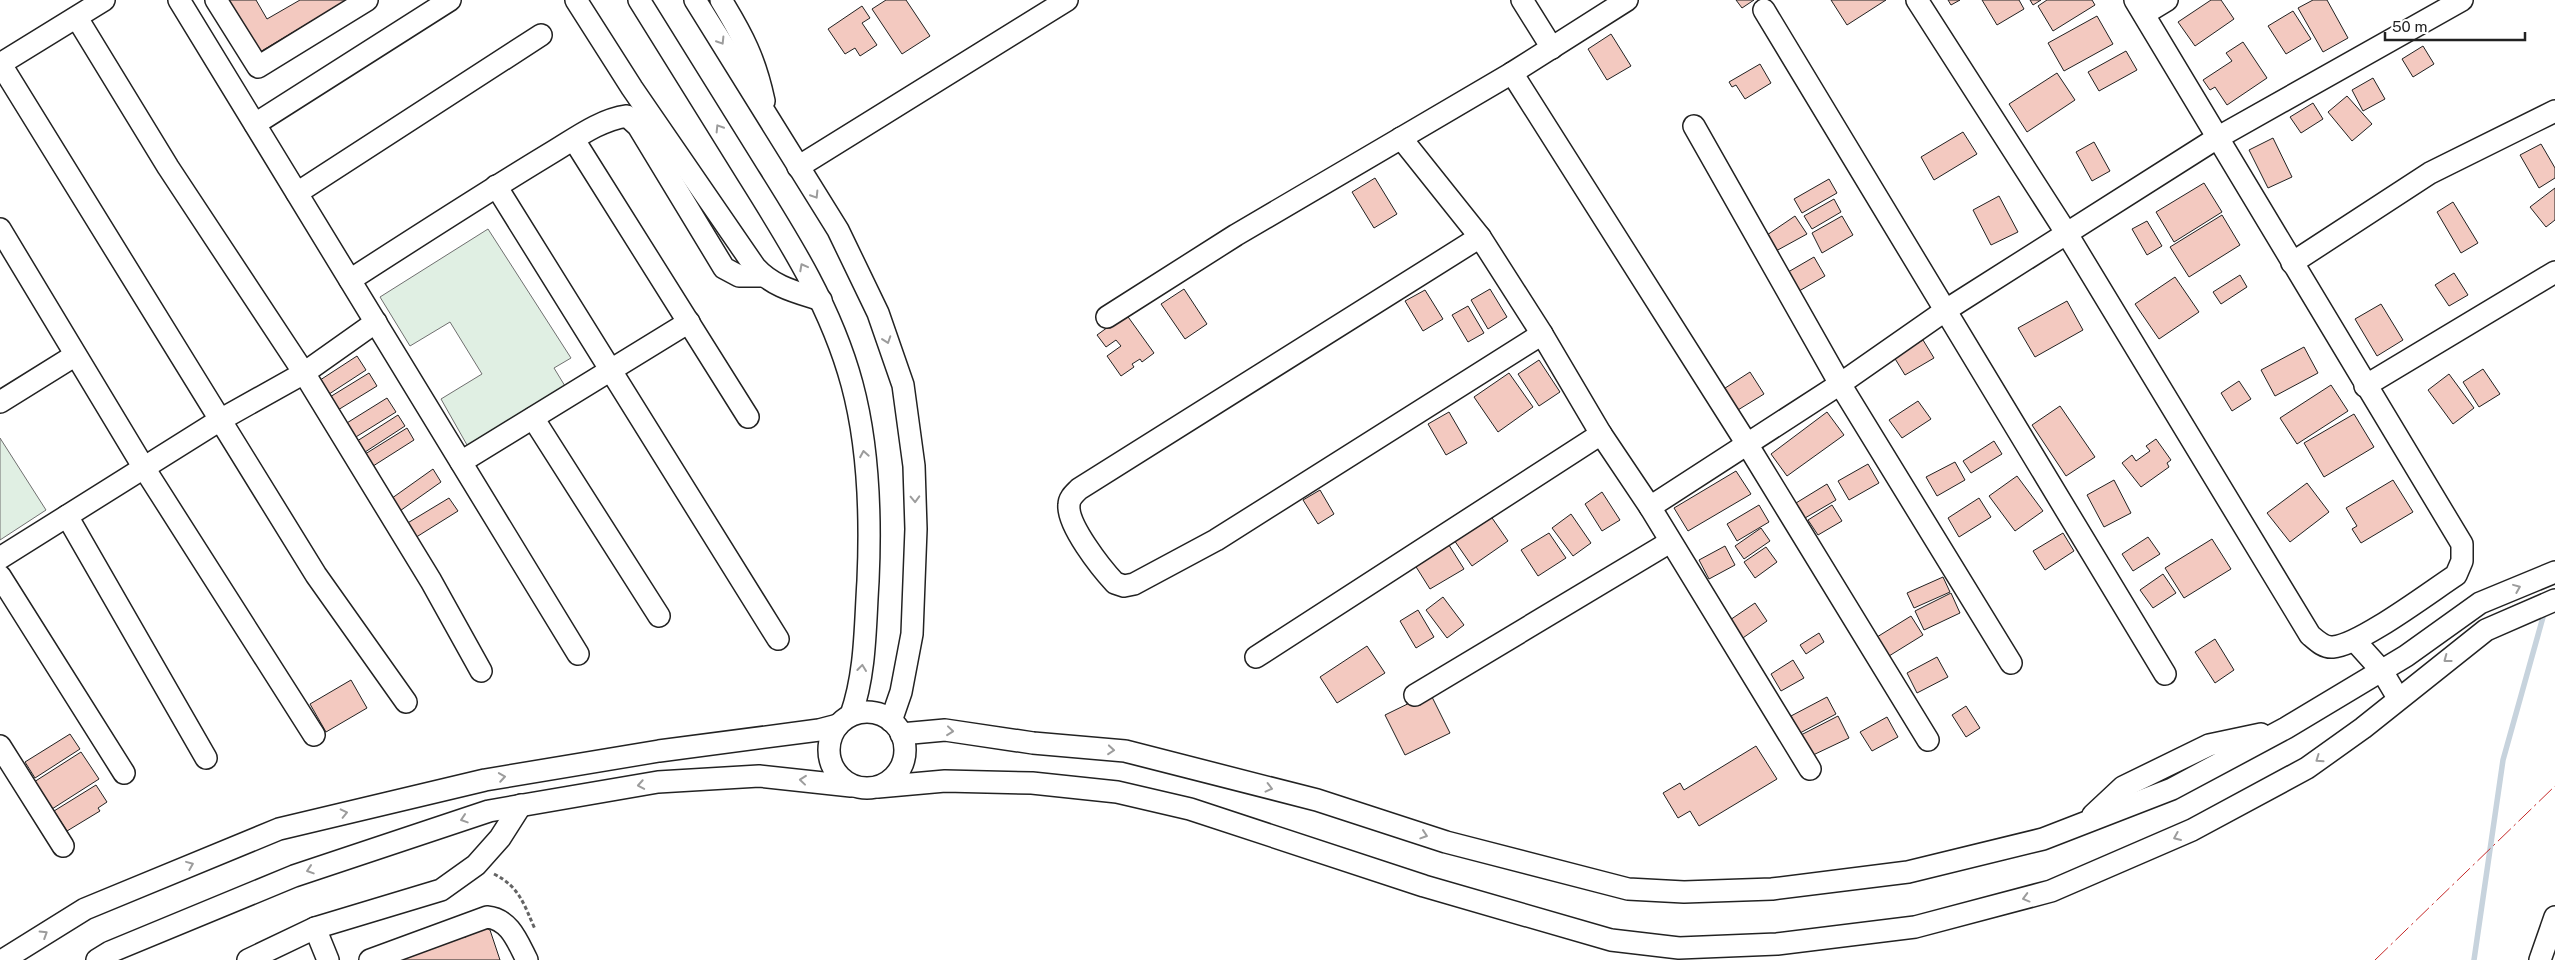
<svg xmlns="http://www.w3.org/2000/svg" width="2555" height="960" font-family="'Public Sans',sans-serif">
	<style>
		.green { fill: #e0efe3; stroke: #6f6f6f }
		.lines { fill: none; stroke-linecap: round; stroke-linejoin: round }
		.stream { stroke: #c7d3dd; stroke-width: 5.5 }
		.building { fill: #f3c9c0; stroke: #222 }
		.minor-casing { stroke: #222; stroke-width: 24 }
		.path { stroke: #646464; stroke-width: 3; stroke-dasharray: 4 2.5; stroke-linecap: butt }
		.minor { stroke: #fff; stroke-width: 21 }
		.power { stroke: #c62828; stroke-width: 1; stroke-dasharray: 18 4 2.5 4; stroke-linecap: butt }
		.oneway { stroke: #9c9c9c }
	</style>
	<rect width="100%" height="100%" fill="#fff"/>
	<!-- green -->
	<g class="green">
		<path d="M488,229L571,358L554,368L568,391L471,452L441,399L482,374L450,322L410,346L380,297Z"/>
		<path d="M0,438L46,510L0,540Z"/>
	</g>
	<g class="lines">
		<!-- stream -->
		<path class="stream" d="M2474,960L2503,760L2545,610"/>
	</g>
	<!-- building -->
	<g class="building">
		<path d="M229,0H256L267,19L300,0H347L260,52Z"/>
		<path d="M886,0H906L930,36L902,54L872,9Z"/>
		<path d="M1736,0H1754L1742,8Z"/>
		<path d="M1831,0H1886L1847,25Z"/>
		<path d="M1948,0H1960L1951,5Z"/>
		<path d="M1982,0H2019L2024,9L1997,25Z"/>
		<path d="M2030,0H2041L2033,5Z"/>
		<path d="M2047,0H2092L2095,5L2053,31L2038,6Z"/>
		<path d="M2211,0H2221L2234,19L2195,46L2178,22Z"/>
		<path d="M2313,0H2327L2348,38L2323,52L2298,8Z"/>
		<path d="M862,6L870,18L862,23L877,45L860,56L855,48L845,54L828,29Z"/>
		<path d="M2293,11L2311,39L2286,54L2268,26Z"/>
		<path d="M2097,16L2113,44L2064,71L2048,43Z"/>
		<path d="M1611,34L1631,66L1607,80L1588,49Z"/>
		<path d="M2243,42L2267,78L2227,105L2215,87L2210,90L2203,80L2232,61L2226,53Z"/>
		<path d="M2423,46L2434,64L2413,77L2402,59Z"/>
		<path d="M2126,51L2137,70L2099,91L2088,72Z"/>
		<path d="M1760,64L1771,83L1745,99L1736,85L1732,87L1729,82Z"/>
		<path d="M2057,73L2075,100L2027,132L2009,104Z"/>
		<path d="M2373,78L2385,99L2363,111L2352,90Z"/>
		<path d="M2347,96L2372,124L2352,141L2328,112Z"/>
		<path d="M2313,103L2323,119L2301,133L2290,117Z"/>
		<path d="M1963,132L1977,154L1934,180L1921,157Z"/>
		<path d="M2273,138L2292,177L2268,188L2249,150Z"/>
		<path d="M2094,142L2110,171L2092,181L2076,152Z"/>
		<path d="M2541,144L2555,168V178L2539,188L2520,155Z"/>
		<path d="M1375,178L1397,214L1374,228L1352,192Z"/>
		<path d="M1829,179L1837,193L1802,213L1794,199Z"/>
		<path d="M2204,183L2222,212L2174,242L2156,212Z"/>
		<path d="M2555,188V220L2546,227L2530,207Z"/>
		<path d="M1999,196L2018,232L1991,245L1973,210Z"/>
		<path d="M1834,199L1841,212L1812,229L1804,216Z"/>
		<path d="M2453,202L2478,243L2461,253L2437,212Z"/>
		<path d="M2222,215L2240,245L2189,277L2170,247Z"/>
		<path d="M1795,216L1807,234L1776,251L1767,235Z"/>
		<path d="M1842,216L1853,235L1822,253L1812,233Z"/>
		<path d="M2147,221L2162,246L2147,255L2132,229Z"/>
		<path d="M1814,257L1825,276L1794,294L1783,275Z"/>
		<path d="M2454,273L2468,295L2449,306L2435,285Z"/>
		<path d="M2240,275L2247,287L2221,304L2213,292Z"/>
		<path d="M2175,277L2199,312L2159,339L2135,304Z"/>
		<path d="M1184,289L1207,324L1185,339L1161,304Z"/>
		<path d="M1490,289L1507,317L1488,329L1471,300Z"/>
		<path d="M1425,290L1443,319L1423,331L1405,301Z"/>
		<path d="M2067,301L2083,330L2035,357L2018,328Z"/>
		<path d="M2381,304L2403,340L2377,356L2355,319Z"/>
		<path d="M1468,306L1484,333L1468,342L1452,315Z"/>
		<path d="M1126,314L1154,353L1142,362L1140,359L1132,364L1134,367L1121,376L1107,356L1121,346L1116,340L1106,347L1097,335Z"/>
		<path d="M1923,340L1934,358L1905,375L1894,357Z"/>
		<path d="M2304,347L2318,373L2275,396L2261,370Z"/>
		<path d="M357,356L366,370L323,398L314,384Z"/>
		<path d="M1539,360L1560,392L1539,406L1518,374Z"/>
		<path d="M2483,369L2500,394L2479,407L2463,382Z"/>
		<path d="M1750,372L1764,394L1733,413L1719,392Z"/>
		<path d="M369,373L377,386L333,413L325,400Z"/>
		<path d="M1509,373L1533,407L1498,432L1474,397Z"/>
		<path d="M2449,374L2474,408L2453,424L2428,390Z"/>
		<path d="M2239,381L2251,399L2232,411L2221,393Z"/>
		<path d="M2331,385L2348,411L2297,444L2280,418Z"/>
		<path d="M387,398L396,412L351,440L342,426Z"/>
		<path d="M1918,401L1931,419L1902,438L1889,420Z"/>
		<path d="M2060,406L2095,457L2066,476L2032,425Z"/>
		<path d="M1449,412L1467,443L1446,455L1428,424Z"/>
		<path d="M1827,412L1844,435L1787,476L1771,454Z"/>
		<path d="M2354,414L2374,447L2324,477L2304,443Z"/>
		<path d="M398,415L405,426L362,454L354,443Z"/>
		<path d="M407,428L414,440L370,468L362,456Z"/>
		<path d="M2156,439L2171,460L2167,463L2169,467L2141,487L2122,463L2132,455L2136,461L2150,451L2146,446Z"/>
		<path d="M1994,441L2002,454L1971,473L1963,461Z"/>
		<path d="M1955,462L1965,480L1937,496L1926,477Z"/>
		<path d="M1868,464L1879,483L1849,500L1838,481Z"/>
		<path d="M433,469L441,482L397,513L388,501Z"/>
		<path d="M1736,471L1751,494L1688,531L1674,508Z"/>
		<path d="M2017,476L2043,511L2015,531L1989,496Z"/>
		<path d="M2114,480L2131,513L2104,527L2087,495Z"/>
		<path d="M2393,480L2413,512L2361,543L2352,529L2357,526L2346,508Z"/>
		<path d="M2307,483L2329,512L2290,542L2267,513Z"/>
		<path d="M1827,484L1836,500L1805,518L1796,503Z"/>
		<path d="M1320,490L1334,514L1318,524L1303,500Z"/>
		<path d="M1602,492L1620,520L1602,531L1585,504Z"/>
		<path d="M449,498L458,511L410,541L401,527Z"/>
		<path d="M1979,498L1991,517L1959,537L1948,518Z"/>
		<path d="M1759,505L1769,522L1737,541L1727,524Z"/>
		<path d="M1832,505L1842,521L1818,535L1808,520Z"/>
		<path d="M1571,514L1591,543L1573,556L1552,528Z"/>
		<path d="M1490,515L1508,541L1472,566L1454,540Z"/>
		<path d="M1761,528L1770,541L1744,559L1735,546Z"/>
		<path d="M1549,533L1566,558L1538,576L1521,550Z"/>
		<path d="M2063,533L2074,551L2045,570L2033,551Z"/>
		<path d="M2148,537L2160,554L2133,571L2122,554Z"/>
		<path d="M2212,539L2231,569L2184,598L2165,568Z"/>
		<path d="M1447,542L1464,569L1430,589L1413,562Z"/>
		<path d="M1725,546L1735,565L1709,579L1699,560Z"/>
		<path d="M1766,547L1777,562L1755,578L1744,562Z"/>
		<path d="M2163,574L2176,593L2153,608L2140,590Z"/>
		<path d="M1943,577L1950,592L1914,608L1907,593Z"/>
		<path d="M1951,593L1960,613L1924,630L1915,611Z"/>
		<path d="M1443,597L1464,625L1447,638L1426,610Z"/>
		<path d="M1755,603L1767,621L1740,640L1727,622Z"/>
		<path d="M1418,610L1434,637L1416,648L1400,621Z"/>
		<path d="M1911,616L1923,635L1889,656L1877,637Z"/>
		<path d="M1819,633L1824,642L1806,654L1800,645Z"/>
		<path d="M2215,639L2234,670L2215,683L2195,652Z"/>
		<path d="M1367,646L1385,673L1337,703L1320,677Z"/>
		<path d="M1937,657L1948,677L1917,693L1907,673Z"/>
		<path d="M1793,660L1804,678L1781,691L1771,674Z"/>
		<path d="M351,680L367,708L326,732L310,704Z"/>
		<path d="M1430,693L1450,733L1405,755L1385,715Z"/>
		<path d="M1827,697L1836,714L1800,733L1791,716Z"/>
		<path d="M1966,706L1980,728L1966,737L1952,715Z"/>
		<path d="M1838,716L1849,738L1811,756L1801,735Z"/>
		<path d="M1887,717L1898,737L1872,751L1860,732Z"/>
		<path d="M70,734L80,749L35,778L25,762Z"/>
		<path d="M1756,746L1777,779L1699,826L1690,811L1678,818L1663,793L1680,783L1684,790Z"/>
		<path d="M81,752L99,779L52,809L34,782Z"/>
		<path d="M96,785L107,802L98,808L100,811L67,831L54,811Z"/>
		<path d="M483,927L490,930L500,960H389L451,938L466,937L476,928Z"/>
	</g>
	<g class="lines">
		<defs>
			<g id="minor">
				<path d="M179,0L578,654"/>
				<path d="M216,0L258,67L367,0"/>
				<path d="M576,0L632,88L755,267C773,287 796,292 821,300"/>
				<path d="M639,0C675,57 710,115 746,172C788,239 831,306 852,384C869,447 871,515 868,581C865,626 866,672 851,715"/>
				<path d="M695,0L838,230L878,313L903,385L914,466L916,529L912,634L901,692L891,721"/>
				<path d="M721,0C743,36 755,59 764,101"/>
				<path d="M1522,0L1552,48"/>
				<path d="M1917,0L2067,234L2310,635C2317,641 2324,648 2333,647C2360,645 2430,592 2456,575L2462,561V544L2135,0"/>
				<path d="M1764,10L2165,674"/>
				<path d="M2144,14L2167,0"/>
				<path d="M77,18L168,167L304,373L431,581L481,671"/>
				<path d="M0,63L316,575L406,702"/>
				<path d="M0,64L104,0"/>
				<path d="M1512,73L1747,444L1928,740"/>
				<path d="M255,124L450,0"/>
				<path d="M1694,126L1840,384L2011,663"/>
				<path d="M1401,138L1480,237L1542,334L1601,434L1650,507L1810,769"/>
				<path d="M574,140L748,417"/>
				<path d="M798,167L1067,0"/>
				<path d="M496,186L778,639"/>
				<path d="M297,193L541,35"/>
				<path d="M0,229L144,468L314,735"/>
				<path d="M1480,237L1079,489C1074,494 1069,498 1069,505C1067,525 1101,568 1115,583L1124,586L1134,584L1216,540L1542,334"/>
				<path d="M2292,263L2430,173L2555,111"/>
				<path d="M350,280C415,238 480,196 546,156C572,141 598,120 627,116L638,126L724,268L739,276H763"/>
				<path d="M1107,317L1236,235L1512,73L1627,0"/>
				<path d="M2365,386L2555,272"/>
				<path d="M0,402L74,356"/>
				<path d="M533,418L659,616"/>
				<path d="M461,462L689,322"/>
				<path d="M1650,507L1840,384L1946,310L2217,138L2462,0"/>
				<path d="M67,516L206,758"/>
				<path d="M0,558L220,420L304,373L376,322"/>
				<path d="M0,576L124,773"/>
				<path d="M2355,641L2382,671L2398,698"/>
				<path d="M1256,657L1601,434"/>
				<path d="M1415,695L1670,542"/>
				<circle cx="867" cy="750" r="38"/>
				<path d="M901,734L945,730L1033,743L1125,751L1317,800L1446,842L1628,889L1684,892L1772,889L1908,872L2043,839L2172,789L2286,728L2406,656L2480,603L2555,572"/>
				<path d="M0,746L63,846"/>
				<path d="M878,787L945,781L1032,783L1117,792L1190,809L1424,886L1611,940L1679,948L1777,944L1915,927L2051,891L2192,830L2307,768L2363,728L2486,630L2555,600"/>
				<path d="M2093,815L2123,787L2209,745L2261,734"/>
				<path d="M315,928L328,960"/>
				<path d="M3,960L85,909L279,829L485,780L659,751L819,730L838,725"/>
				<path d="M97,960L110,952L294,876L489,811L658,782L759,776L851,786"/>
				<path d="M248,960L315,928L441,890L476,865L500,838L521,805"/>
				<path d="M370,960L487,917C510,919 518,943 527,960"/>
				<path d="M2540,960L2555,917"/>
			</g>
		</defs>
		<!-- minor casing -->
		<use href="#minor" class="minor-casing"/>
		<!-- path -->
		<path class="path" d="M494,874C520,887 524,905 535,929"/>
		<!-- minor -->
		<use href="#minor" class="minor"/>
		<!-- power -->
		<path class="power" d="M2375,960L2555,786"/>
	</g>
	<!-- one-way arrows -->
	<defs><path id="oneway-chevron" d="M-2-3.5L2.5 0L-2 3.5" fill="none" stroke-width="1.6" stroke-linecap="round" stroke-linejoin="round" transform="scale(1.25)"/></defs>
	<g class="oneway">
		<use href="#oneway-chevron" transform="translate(721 41) rotate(58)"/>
		<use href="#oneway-chevron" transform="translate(719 128) rotate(-122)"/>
		<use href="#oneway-chevron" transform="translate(815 195) rotate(58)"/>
		<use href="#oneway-chevron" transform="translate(803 267) rotate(-118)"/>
		<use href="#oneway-chevron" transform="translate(887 340) rotate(71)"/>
		<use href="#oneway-chevron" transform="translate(864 454) rotate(-100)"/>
		<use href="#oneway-chevron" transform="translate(915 499) rotate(88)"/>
		<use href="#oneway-chevron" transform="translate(2517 588) rotate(-22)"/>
		<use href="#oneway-chevron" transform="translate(2447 659) rotate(143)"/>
		<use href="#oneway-chevron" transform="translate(862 668) rotate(-83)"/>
		<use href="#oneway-chevron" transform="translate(950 731) rotate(6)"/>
		<use href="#oneway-chevron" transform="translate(1111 750) rotate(5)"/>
		<use href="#oneway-chevron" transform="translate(2319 759) rotate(145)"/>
		<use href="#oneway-chevron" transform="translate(502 777) rotate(-9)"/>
		<use href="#oneway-chevron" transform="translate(803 780) rotate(-174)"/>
		<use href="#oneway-chevron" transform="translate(641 785) rotate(170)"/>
		<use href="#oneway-chevron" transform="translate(1269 788) rotate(14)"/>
		<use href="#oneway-chevron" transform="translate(344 813) rotate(-13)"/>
		<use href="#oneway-chevron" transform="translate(464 819) rotate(162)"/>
		<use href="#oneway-chevron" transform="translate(1424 835) rotate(18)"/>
		<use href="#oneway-chevron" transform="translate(2177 837) rotate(157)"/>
		<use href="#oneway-chevron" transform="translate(190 865) rotate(-22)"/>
		<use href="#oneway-chevron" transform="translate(310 870) rotate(162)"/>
		<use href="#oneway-chevron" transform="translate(2026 898) rotate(165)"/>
		<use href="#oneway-chevron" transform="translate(44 934) rotate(-32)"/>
	</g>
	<!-- scale -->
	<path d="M2385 32v8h140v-8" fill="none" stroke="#222222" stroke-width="2.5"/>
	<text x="2392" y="32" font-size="15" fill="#222222" stroke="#ffffff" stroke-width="4" paint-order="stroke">50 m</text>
</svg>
